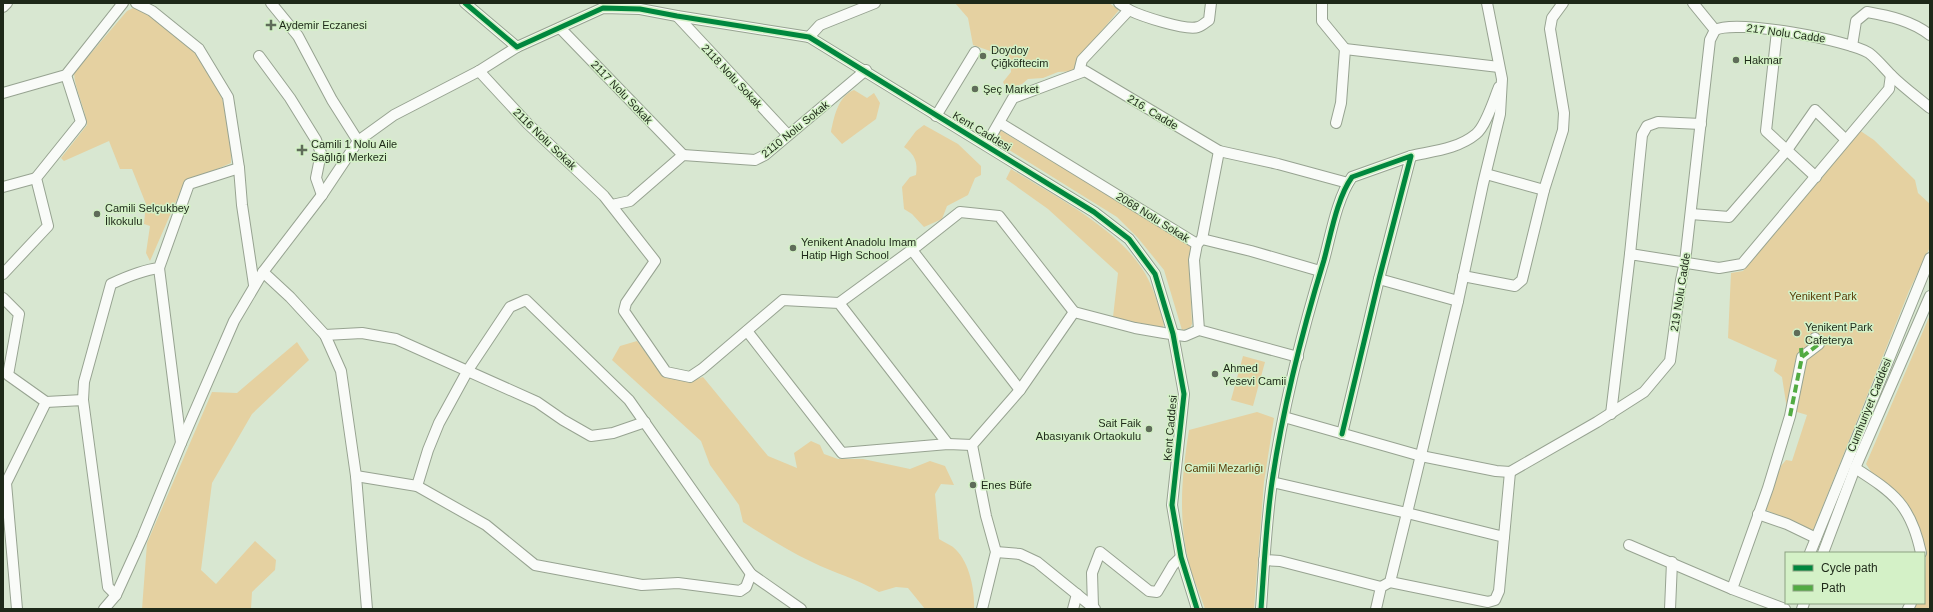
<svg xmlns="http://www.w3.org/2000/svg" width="1933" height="612" font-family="Helvetica,sans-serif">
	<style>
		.green { fill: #e5d1a1 }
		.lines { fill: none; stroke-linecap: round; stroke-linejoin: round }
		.minor-casing { stroke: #97a391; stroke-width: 12 }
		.minor { stroke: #f9fbf8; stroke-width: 10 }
		.quiet { stroke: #52ab42; stroke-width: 4; stroke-dasharray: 8 4; stroke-linecap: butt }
		.cycleway-casing { stroke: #d4f1c7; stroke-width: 8 }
		.cycleway { stroke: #00873e; stroke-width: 5 }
		.poi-dot { fill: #5f6c59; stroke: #d4f1c7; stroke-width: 1.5 }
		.labels { text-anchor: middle; stroke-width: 3; stroke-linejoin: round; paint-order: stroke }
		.poi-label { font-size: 11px; fill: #1e2919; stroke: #d4f1c7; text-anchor: start }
		.street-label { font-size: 11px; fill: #1e2919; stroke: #d4f1c7 }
		.park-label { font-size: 11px; fill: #593c08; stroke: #d4f1c7 }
	</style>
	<rect width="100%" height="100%" fill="#d8e7d1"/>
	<!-- green -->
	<g class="green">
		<path d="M955,3H1109L1119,10L1078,59L1075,71L1058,72L1043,78L1028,79L1022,84L1013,87L1005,86L1003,82L1011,72L1010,58L973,45L968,18Z"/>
		<path d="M135,7C149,14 160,23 172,33C180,40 191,47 198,55C223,85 232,125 231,163L184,183L150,261L146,253L150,226L144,224L146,204L132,169H120L109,141L64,161L61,158L87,125C85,107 75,91 74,73L127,11Z"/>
		<path d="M854,90L867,98L874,93L880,103L876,119L842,144L831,132C834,117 838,96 854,90Z"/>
		<path d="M924,125L958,144L981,166V175L975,178L968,195L947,206L942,219L924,227L912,214L904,209L902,187L910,177L916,175C918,163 915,154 904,147L916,131Z"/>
		<path d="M1000,130L1191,245L1192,253L1189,260L1192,324L1190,328L1182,330L1164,270L1138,238L1117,217L993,140Z"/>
		<path d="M1859,130L1874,140L1915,180L1918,193L1930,204V247L1909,291L1812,533L1765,509L1781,466L1786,460L1792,461L1807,415L1787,409L1782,377L1774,371L1777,360L1728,338L1731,273L1743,271L1817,183Z"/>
		<path d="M1011,169C1054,196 1113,226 1141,267C1153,284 1158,305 1164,324L1163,328L1159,329L1113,317L1118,273L1048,209L1006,179Z"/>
		<path d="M1930,315V609H1914L1917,603H1924L1926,554L1917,522L1898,493L1874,476L1866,464Z"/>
		<path d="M637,341L655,365L666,377L688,382L703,377L768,456L797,468L794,453L811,441L820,445L824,454L838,459H863L910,469L930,461L945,466L954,485L941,484L935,494L939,539C943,542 949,544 953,547C969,560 975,589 974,609H925L908,588L896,587L879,592C858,579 834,573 812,562C788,551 765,536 743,522L739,505L710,465L701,441L612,360L620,346Z"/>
		<path d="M297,342L309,360L252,414L212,483L201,570L216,584L255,541L276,560L275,570L252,592L251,609H142L147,543L212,392L237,393Z"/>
		<path d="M1243,356L1265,362L1253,406L1231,400Z"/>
		<path d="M1257,412L1274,418L1264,482L1254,609H1205C1200,593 1192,577 1188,560C1178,516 1182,473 1189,430Z"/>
	</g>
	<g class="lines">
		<defs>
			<g id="minor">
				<path d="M136,3L152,11L199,49L228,97L239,168"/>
				<path d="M271,3L298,36L332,100L358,141"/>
				<path d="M465,3L517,47L603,8L640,9L677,16L809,37L1094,212L1129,239L1155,274L1173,334L1184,394L1172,505L1181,557L1197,609"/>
				<path d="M1322,3V21L1345,49L1341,103L1336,123"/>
				<path d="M1693,3L1715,30"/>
				<path d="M3,7L7,3"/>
				<path d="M1129,10C1141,16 1186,31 1198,27C1202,26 1206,22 1209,20L1211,3"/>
				<path d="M677,16L788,135"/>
				<path d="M560,28L683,155"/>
				<path d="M1715,30C1736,19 1848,40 1869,53C1877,59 1884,68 1891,75C1903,87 1917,97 1930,108"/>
				<path d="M1777,31L1766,131L1816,177"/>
				<path d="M809,37L820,25L875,3"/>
				<path d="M1852,46L1856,21L1867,12C1890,16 1912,21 1930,35"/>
				<path d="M1345,49L1499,67"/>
				<path d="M259,56L290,98L316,140L321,153L316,178L322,195"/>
				<path d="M479,71L528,124L604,196L655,261L626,303L624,311L666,372L690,377L702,369L783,300L839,303L948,444"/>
				<path d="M1079,72L1082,60L1129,10L1119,3"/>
				<path d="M3,93L66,75L123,3"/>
				<path d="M936,116L975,52"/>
				<path d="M1000,123L1197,244L1202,239L1251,251L1320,271"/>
				<path d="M986,145L1013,98L1085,71L1219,151L1278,164L1348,183"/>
				<path d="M1411,156C1433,151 1458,149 1476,134C1486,126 1494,99 1499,87"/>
				<path d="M1486,174L1544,190L1563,130L1564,113L1550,29L1552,18L1563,3"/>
				<path d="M3,187L36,178"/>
				<path d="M612,205L630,201L683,155L755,160L765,155L866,70"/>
				<path d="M1691,214L1729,217L1787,150L1815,110L1845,139"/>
				<path d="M1202,239L1219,151"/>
				<path d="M1197,244L1194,260L1199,330"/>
				<path d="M912,250L1020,390"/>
				<path d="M1630,254L1642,135L1647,126L1658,122L1701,124"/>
				<path d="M159,268L181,443"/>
				<path d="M263,272L290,297L325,335L341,371L356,476L367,609"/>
				<path d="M3,274L48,226L36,178L81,122L66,75"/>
				<path d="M1463,276L1515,286L1522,280L1544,190"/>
				<path d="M1379,279L1458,301"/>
				<path d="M3,298L19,314L8,375L46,402L6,483L17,609"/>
				<path d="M839,303L917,246L960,212L999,216L1074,312"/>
				<path d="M747,331L842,453L948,444L972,445"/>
				<path d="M325,335L362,333L396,339L537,402L563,420L591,436L613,433L645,422"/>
				<path d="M83,400L84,382L111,284C126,277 142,270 159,268L189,184L239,168L242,205L254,285"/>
				<path d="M46,402L83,400L108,587L116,595"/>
				<path d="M1611,414L1630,254L1719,268L1742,264L1889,89L1891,75"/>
				<path d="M1284,417L1421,456L1496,471L1510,472"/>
				<path d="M1855,468C1894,493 1911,505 1921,553"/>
				<path d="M1510,472L1597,422L1644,392L1670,361L1681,280L1685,262L1710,40L1715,30"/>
				<path d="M356,476L417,486L486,525L535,565L642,585L678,583L740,591L746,587L751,574"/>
				<path d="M1272,482L1407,513L1458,301L1483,184L1500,114L1502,79L1487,3"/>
				<path d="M417,486L428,450L439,423L468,370L510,307L526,300L629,400L751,574L801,609"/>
				<path d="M1758,514L1787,524L1816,538"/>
				<path d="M1629,545L1732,589"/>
				<path d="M996,552L1020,554L1037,562L1095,609"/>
				<path d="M1810,553L1930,258"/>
				<path d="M1823,553L1855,468L1930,296"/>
				<path d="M1264,560L1280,561L1381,587"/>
				<path d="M1390,582L1488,602L1495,600L1499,591L1504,537"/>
				<path d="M1093,607L1092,573L1100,552L1149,591L1157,592L1173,565L1181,557"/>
				<path d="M104,609L116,595L142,538L181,443L234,321L263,272L322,195L358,141L394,115L479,71L517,47"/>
				<path d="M982,609L996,552L986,516L972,445L1020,390L1074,312L1135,328L1164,333L1185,336L1199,330L1298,357"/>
				<path d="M1073,609L1077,594"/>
				<path d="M1261,609C1264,567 1266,524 1272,482C1283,407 1302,332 1324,260C1331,234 1337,198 1352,177L1411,156L1379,279L1342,434"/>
				<path d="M1376,609L1381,587L1390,582L1407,513L1504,537L1510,472"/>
				<path d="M1670,609L1672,562"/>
				<path d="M1785,609L1732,589L1768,488L1790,416L1802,357L1819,344L1815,338"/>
				<path d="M1802,609L1804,603"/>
				<path d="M1908,609L1911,603"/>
			</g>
		</defs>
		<!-- minor casing -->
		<use href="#minor" class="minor-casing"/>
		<!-- minor -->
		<use href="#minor" class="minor"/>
		<!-- quiet -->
		<g class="quiet">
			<path d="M1801,348L1802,357"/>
			<path d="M1790,416L1802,357L1819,344L1815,338"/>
		</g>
		<defs>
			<g id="cycleway">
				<path d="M465,3L517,47L603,8L640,9L677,16L809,37L1094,212L1129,239L1155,274L1173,334L1184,394L1172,505L1181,557L1197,609"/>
				<path d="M1261,609C1264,567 1266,524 1272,482C1283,407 1302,332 1324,260C1331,234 1337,198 1352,177L1411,156L1379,279L1342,434"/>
			</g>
		</defs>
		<!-- cycleway casing -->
		<use href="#cycleway" class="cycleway-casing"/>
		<!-- cycleway -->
		<use href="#cycleway" class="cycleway"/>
	</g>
	<!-- markers -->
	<g class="poi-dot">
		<path d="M269 19h4v4h4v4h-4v4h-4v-4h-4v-4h4z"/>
		<circle cx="983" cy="56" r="4"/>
		<circle cx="1736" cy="60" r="4"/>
		<circle cx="975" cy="89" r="4"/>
		<path d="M300 144h4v4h4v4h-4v4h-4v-4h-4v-4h4z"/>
		<circle cx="97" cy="214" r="4"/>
		<circle cx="793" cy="248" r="4"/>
		<circle cx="1797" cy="333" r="4"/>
		<circle cx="1215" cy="374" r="4"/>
		<circle cx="1149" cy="429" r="4"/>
		<circle cx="973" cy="485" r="4"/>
	</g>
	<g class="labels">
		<!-- poi labels -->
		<g class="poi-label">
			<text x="279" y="29">Aydemir Eczanesi</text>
			<text x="991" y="54">Doydoy<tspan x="991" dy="13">Çiğköftecim</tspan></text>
			<text x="1744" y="64">Hakmar</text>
			<text x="983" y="93">Şeç Market</text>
			<text x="311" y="148">Camili 1 Nolu Aile<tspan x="311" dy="13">Sağlığı Merkezi</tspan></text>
			<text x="105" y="212">Camili Selçukbey<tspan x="105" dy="13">İlkokulu</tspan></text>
			<text x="801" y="246">Yenikent Anadolu Imam<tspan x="801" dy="13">Hatip High School</tspan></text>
			<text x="1805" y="331">Yenikent Park<tspan x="1805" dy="13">Cafeterya</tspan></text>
			<text x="1223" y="372">Ahmed<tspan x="1223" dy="13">Yesevi Camii</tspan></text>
			<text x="1141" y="427" text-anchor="end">Sait Faik<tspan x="1141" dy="13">Abasıyanık Ortaokulu</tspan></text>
			<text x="981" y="489">Enes Büfe</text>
		</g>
		<!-- street labels -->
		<g class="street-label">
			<text transform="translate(1786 33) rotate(8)" y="4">217 Nolu Cadde</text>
			<text transform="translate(732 76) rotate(47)" y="4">2118 Nolu Sokak</text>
			<text transform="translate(622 92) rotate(46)" y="4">2117 Nolu Sokak</text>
			<text transform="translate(1153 112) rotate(31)" y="4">216. Cadde</text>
			<text transform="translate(795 129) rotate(-39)" y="4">2110 Nolu Sokak</text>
			<text transform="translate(982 131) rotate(31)" y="4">Kent Caddesi</text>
			<text transform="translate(545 139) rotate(44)" y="4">2116 Nolu Sokak</text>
			<text transform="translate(1153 217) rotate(32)" y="4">2068 Nolu Sokak</text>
			<text transform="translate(1680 292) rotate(-81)" y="4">219 Nolu Cadde</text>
			<text transform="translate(1869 405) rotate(-68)" y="4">Cumhuriyet Caddesi</text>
			<text transform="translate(1170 428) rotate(-85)" y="4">Kent Caddesi</text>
		</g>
		<!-- park labels -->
		<g class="park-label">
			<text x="1823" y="300">Yenikent Park</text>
			<text x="1224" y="472">Camili Mezarlığı</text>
		</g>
	</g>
	<!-- border -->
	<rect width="1933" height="612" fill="none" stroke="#1e2919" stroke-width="8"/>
	<!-- legend -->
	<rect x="1785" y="552" width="140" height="52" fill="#d4f1c7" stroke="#8ba181"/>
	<rect x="1793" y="565" width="20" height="6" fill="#00873e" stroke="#8ba181"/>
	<text x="1821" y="572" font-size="12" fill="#1e2919">Cycle path</text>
	<rect x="1793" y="585" width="20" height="6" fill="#52ab42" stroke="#8ba181"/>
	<text x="1821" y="592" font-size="12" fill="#1e2919">Path</text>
</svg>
